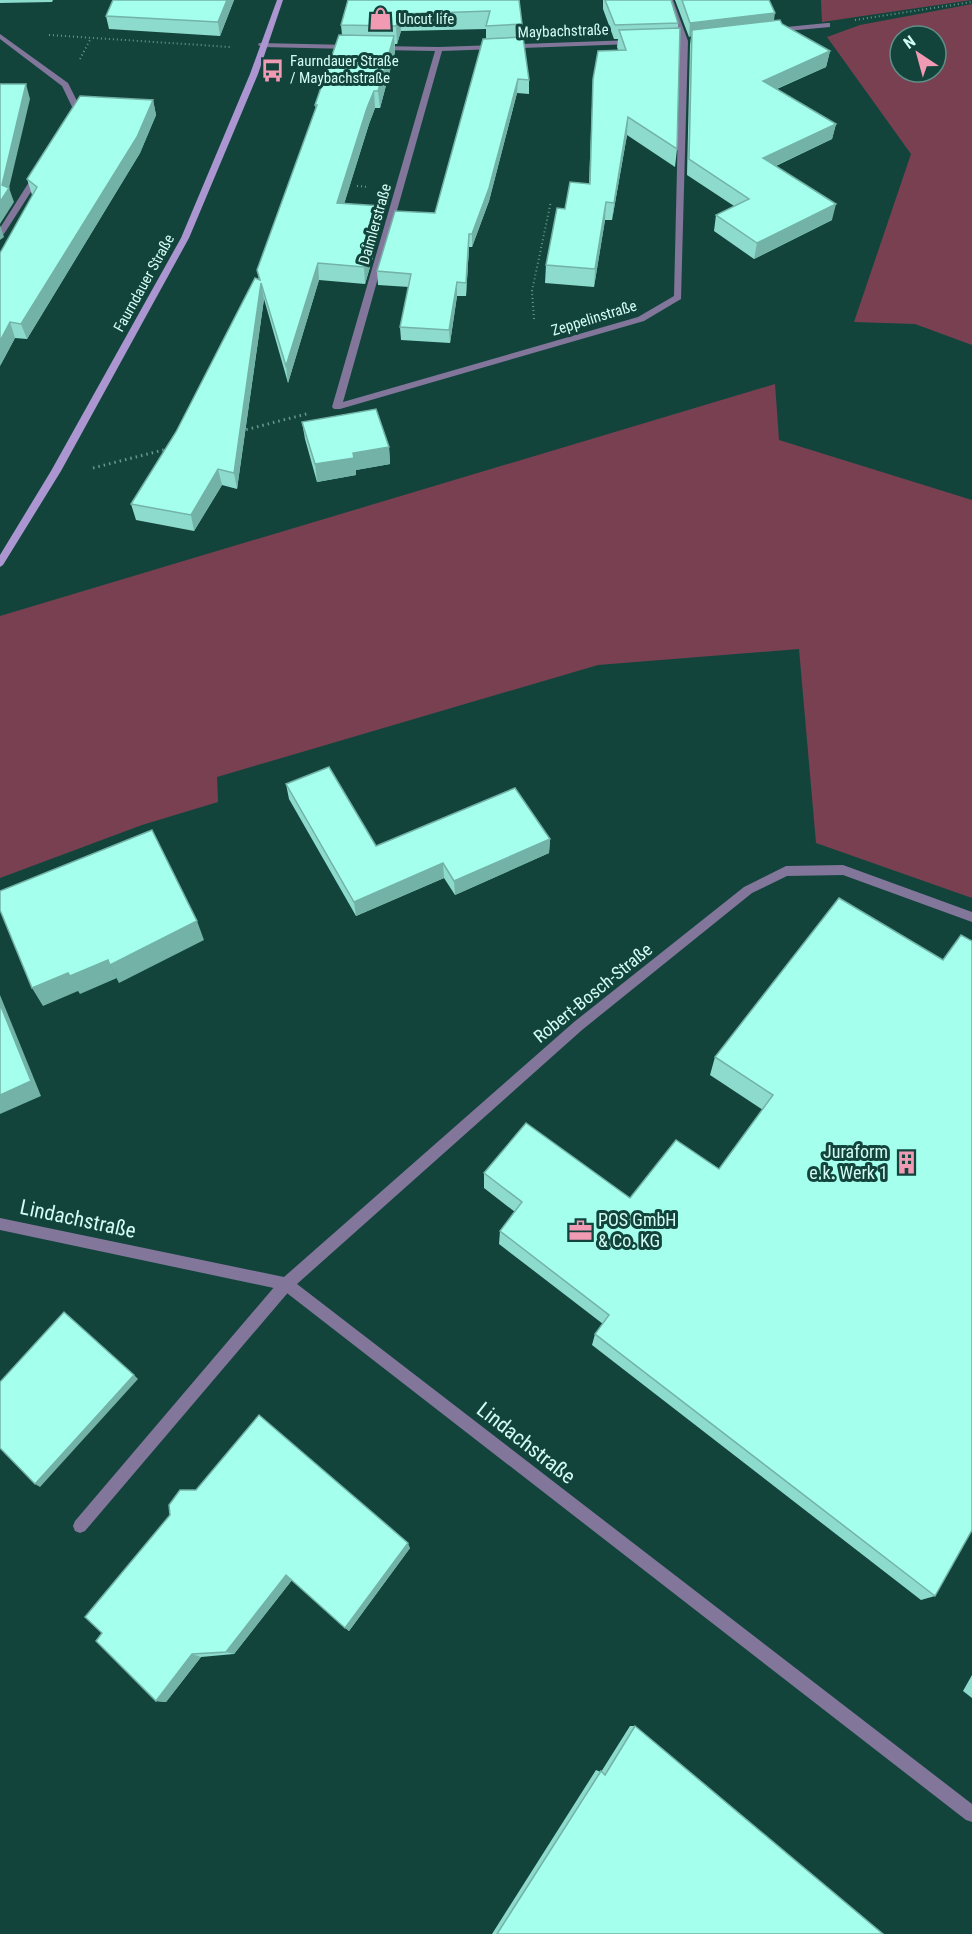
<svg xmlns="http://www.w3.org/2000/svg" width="972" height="1934" font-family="'Roboto Condensed',sans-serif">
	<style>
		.green { fill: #794052; fill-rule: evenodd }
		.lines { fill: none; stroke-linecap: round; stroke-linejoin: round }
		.path-far1 { stroke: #68978e; stroke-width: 2; stroke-dasharray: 1 3; stroke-linecap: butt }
		.path { stroke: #68978e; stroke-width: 3; stroke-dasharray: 1.5 4; stroke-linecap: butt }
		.lane { fill: #83769b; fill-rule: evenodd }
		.street { fill: #83769b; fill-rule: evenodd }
		.secondary { fill: #ab96d1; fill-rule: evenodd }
		.wall { fill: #8ddbcc }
		.shaded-wall { fill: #73b2a6 }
		.building { fill: #a4ffed; stroke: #73b2a6; stroke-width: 1.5 }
		.labels { text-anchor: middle; stroke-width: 6; stroke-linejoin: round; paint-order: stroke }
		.far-poi-label { font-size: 15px; fill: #d3fdf4; stroke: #12443c; text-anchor: start }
		.far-street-label { font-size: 15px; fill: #d3fdf4; stroke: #12443c }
		.street-label { font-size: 18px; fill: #d3fdf4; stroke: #12443c }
		.poi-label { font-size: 18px; fill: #d3fdf4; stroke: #12443c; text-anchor: end }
		.near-street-label { font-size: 21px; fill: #d3fdf4; stroke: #12443c }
	</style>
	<rect width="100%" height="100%" fill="#12443c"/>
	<!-- green -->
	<g class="green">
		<path d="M821,0H972L822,22Z"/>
		<path d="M972,4V345L915,324L854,322L911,154L827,37L860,25ZM900,36H936V72H900Z"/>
		<path d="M775,384L779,440L972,500V898L816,843L799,649L598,665L217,777L218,802L142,825L0,878V616Z"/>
	</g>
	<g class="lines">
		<!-- path-far1 -->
		<g class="path-far1">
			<path d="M855,20L972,2"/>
			<path d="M49,35L230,47"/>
			<path d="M80,59L91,38"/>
			<path d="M357,186L369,187"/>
			<path d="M534,319L532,291L551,201"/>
		</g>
		<!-- path -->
		<g class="path">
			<path d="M241,431L310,413"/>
			<path d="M93,468L167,449"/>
		</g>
		<!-- lane -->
		<path class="lane" d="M286,1277L291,1279L293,1284L291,1289L85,1531L80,1533L75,1531L73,1526L75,1521L281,1279Z"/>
		<!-- street -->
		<g class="street">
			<path d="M667,0H673L688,41L681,299L644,321L340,409H334L332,407L435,51L381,50L377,48L378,46L439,47L633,40L637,42L633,44L442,51L343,402L638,317L674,296L680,41Z"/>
			<path d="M827,23H830V27L776,32L772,30L776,28Z"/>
			<path d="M0,34L68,83L82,111L76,120L69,118L74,111L62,86L0,39Z"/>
			<path d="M259,43L351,45L355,47L351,49L262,47L258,45Z"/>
			<path d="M36,171L43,173L4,234L0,236V228Z"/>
			<path d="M843,865L972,912V922L843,875L787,876L752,893L582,1030L297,1284L972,1804V1822L966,1820L283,1290L0,1230V1218L284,1277L574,1022L744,887L786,866Z"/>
		</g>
		<!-- secondary -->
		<path class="secondary" d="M277,0H283L258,74L189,238L61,471L3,565L0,567V555L51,471L181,238L250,74Z"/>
	</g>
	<!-- wall -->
	<g class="wall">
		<path d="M0,0H53L52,2L0,3Z"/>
		<path d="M234,0L220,36L109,29L106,16Z"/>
		<path d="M348,0H519L522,24V37L529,80V94L517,93L489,201L472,247H469L466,296H457L450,343L401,340L400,327L409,287L378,285L377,271L435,213L486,39V29L401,31L397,44H395V52L380,108H375L369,124L344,204L383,223L365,284L319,280L288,383L264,299L237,489L222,485L194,531L136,520L131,504L176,432L259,279L257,270L316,109L315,105L342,35L341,25Z"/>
		<path d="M603,0H671L678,23L677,149L675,167L627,135L612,220H605L594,287L545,283L546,265L565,209L589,184L593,79L618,50L617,47L618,39H614L603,9Z"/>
		<path d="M675,0H769L774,20L830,51L826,67L777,89L836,124L832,139L776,166L832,220L754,259L714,231L716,215L734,206L687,175L690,45L691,36L689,37Z"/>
		<path d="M153,100L156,115L140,153L27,339L15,338L0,366L32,195L27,179Z"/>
		<path d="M302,422L389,447L390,464L356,470V475L317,482L305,439Z"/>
		<path d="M286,784L376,846L550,839L549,853L455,895L444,878L356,916L289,799Z"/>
		<path d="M839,898L935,1596L921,1600L592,1345L595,1334L603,1324L499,1244L500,1231L515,1212L484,1188V1173L630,1198L719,1169L763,1110L710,1075L715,1057Z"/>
		<path d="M196,1490L410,1548L349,1631L292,1580L234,1654L201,1657L166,1702L156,1701L102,1633Z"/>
		<path d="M972,1675V1698L963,1691Z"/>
		<path d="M630,1726H635L883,1934H492L596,1770L601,1772Z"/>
	</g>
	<!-- shaded-wall -->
	<g class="shaded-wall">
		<path d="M227,0H234L220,36L218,22Z"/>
		<path d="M775,13L773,27L692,30L691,36L689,37L690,23Z"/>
		<path d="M400,14L401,31L397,44L396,26Z"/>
		<path d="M394,36L395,52L380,108L378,91Z"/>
		<path d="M830,51L826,67L760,96L763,81Z"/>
		<path d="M518,79L517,93L489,201L472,247V234Z"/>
		<path d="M26,84L30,99L9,188L14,202L0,224V202L2,185Z"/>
		<path d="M374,91L375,108L369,124L339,220L337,203L367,108Z"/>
		<path d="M153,100L156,115L140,153L27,339L21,324Z"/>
		<path d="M628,117L627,135L612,220L614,203Z"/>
		<path d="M836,124L832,139L760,173L763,158Z"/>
		<path d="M606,202L605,220L594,287L595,269Z"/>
		<path d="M836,204L832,220L754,259L757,243Z"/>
		<path d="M382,206L383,223L365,284L364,267Z"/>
		<path d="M0,225L4,237L0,240Z"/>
		<path d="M469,234V247L466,296V283Z"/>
		<path d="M318,263L319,280L288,383L286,366Z"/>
		<path d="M457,282V296L450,343L449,330Z"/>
		<path d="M261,283L264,299L237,489L234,473Z"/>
		<path d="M10,322L15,338L0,366V341Z"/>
		<path d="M389,447L390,464L356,470V475L317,482L315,464L353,453Z"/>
		<path d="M218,469L222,485L194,531L191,515Z"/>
		<path d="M550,839L549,853L455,895L454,881Z"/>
		<path d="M443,863L444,878L356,916L354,902Z"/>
		<path d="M197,921L204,940L119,983L110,965Z"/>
		<path d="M108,960L117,978L80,994L78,991L43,1006L32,988L68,973Z"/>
		<path d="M0,995L41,1096L0,1114Z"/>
		<path d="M134,1375L138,1379L40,1487L35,1484Z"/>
		<path d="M408,1543L410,1548L349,1631L345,1628Z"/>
		<path d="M286,1575L292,1580L234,1654L226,1652Z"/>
		<path d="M192,1654L201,1657L166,1702L156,1701Z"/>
	</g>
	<!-- building -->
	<g class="building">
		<path d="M113,0H227L218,22L106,16Z"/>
		<path d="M348,0H519L522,24L486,26L490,11L400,14L396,26L341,25Z"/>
		<path d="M605,0H671L678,23L615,25Z"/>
		<path d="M682,0H769L775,13L690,23Z"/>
		<path d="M780,20L782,24L830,51L763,81L836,124L763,158L836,204L757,243L716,215L749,199L689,159L692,30Z"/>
		<path d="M680,28L677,149L628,117L614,203L606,202L595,269L546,265L557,208L565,209L570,182L590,184L593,79L598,51L626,50L619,30Z"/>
		<path d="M339,35L394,36L378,91H374L367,108L337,203L382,206L364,267L318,263L286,366L261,283L234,473L218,469L191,515L131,504L176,432L255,278L260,280L257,270L317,105H315Z"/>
		<path d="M523,37L529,80L518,79L489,188L472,234H469L466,283L457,282L449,330L400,327L411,274L377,271L395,211L435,213L483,39Z"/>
		<path d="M0,84H26L2,185L9,188L0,202Z"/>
		<path d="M80,96L153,100L137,137L21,324L10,322L0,341V253L37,187L27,179Z"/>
		<path d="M376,409L389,447L353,453L354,458L315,464L302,422Z"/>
		<path d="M329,767L376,846L515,788L550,839L454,881L443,863L354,902L286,784Z"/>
		<path d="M152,830L197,921L110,965L108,960L70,976L68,973L32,988L0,910V891Z"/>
		<path d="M839,898L943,960L961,935L972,941V1530L935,1596L595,1334L609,1315L500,1231L522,1202L484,1173L526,1123L630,1198L676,1140L719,1169L773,1095L715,1057Z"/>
		<path d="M0,1004L31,1081L0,1095Z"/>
		<path d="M64,1312L134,1375L35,1484L0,1448V1382Z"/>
		<path d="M259,1415L408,1543L345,1628L286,1575L226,1652L192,1654L156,1701L96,1641L102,1633L85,1617L170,1515L169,1505L180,1490H196Z"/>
		<path d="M635,1726L883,1934H497L601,1771L605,1775Z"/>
	</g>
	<!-- icons -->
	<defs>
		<symbol id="shop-bare" viewBox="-9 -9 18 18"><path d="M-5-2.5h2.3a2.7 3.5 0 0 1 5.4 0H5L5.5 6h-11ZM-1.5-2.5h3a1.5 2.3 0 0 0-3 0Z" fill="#f19ab4" stroke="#12443c" stroke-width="2.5" paint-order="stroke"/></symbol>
		<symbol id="bus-bare" viewBox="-9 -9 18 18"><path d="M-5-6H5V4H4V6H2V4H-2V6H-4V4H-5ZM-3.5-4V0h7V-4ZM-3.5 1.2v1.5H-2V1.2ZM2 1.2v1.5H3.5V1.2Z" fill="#f19ab4" stroke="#12443c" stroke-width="2.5" paint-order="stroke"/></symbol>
		<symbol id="building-bare" viewBox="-9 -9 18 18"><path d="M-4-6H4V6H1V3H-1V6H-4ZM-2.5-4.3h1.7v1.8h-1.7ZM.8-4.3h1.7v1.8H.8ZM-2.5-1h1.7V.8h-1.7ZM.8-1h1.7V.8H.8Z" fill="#f19ab4" stroke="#12443c" stroke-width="2.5" paint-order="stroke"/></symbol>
		<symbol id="office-bare" viewBox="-9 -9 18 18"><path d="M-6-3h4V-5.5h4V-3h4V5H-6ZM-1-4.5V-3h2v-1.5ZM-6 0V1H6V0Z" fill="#f19ab4" stroke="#12443c" stroke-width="2.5" paint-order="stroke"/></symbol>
	</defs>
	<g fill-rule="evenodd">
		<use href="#shop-bare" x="364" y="2" width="33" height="33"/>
		<use href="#bus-bare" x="256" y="54" width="33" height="33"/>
		<use href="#building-bare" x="890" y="1146" width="33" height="33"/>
		<use href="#office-bare" x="564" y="1214" width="33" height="33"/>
	</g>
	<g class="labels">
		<!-- far-poi labels -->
		<g class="far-poi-label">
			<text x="398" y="24">Uncut life</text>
			<text x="290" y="66">Faurndauer Straße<tspan x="290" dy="17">/ Maybachstraße</tspan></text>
		</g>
		<!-- far-street labels -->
		<g class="far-street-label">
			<text transform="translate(563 31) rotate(-2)" y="5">Maybachstraße</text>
			<text transform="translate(375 224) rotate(-74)" y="5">Daimlerstraße</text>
			<text transform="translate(144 283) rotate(-61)" y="5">Faurndauer Straße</text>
			<text transform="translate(594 318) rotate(-17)" y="5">Zeppelinstraße</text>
		</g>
		<!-- street labels -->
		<g class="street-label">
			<text transform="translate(593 993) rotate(-39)" y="6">Robert-Bosch-Straße</text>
		</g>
		<!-- poi labels -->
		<g class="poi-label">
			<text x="888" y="1158">Juraform<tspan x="888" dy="21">e.k. Werk 1</tspan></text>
			<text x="598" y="1226" text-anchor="start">POS GmbH<tspan x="598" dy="21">&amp; Co. KG</tspan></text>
		</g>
		<!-- near-street labels -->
		<g class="near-street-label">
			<text transform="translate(78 1219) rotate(12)" y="7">Lindachstraße</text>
			<text transform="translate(526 1443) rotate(38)" y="7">Lindachstraße</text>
		</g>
	</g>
	<!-- north arrow -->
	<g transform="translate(918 54) rotate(324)"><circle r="28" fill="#12443c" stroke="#5f8e86" stroke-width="1.5"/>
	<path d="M0-4.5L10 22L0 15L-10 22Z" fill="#f19ab4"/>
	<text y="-9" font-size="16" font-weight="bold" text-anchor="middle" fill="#d3fdf4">N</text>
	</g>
</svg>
